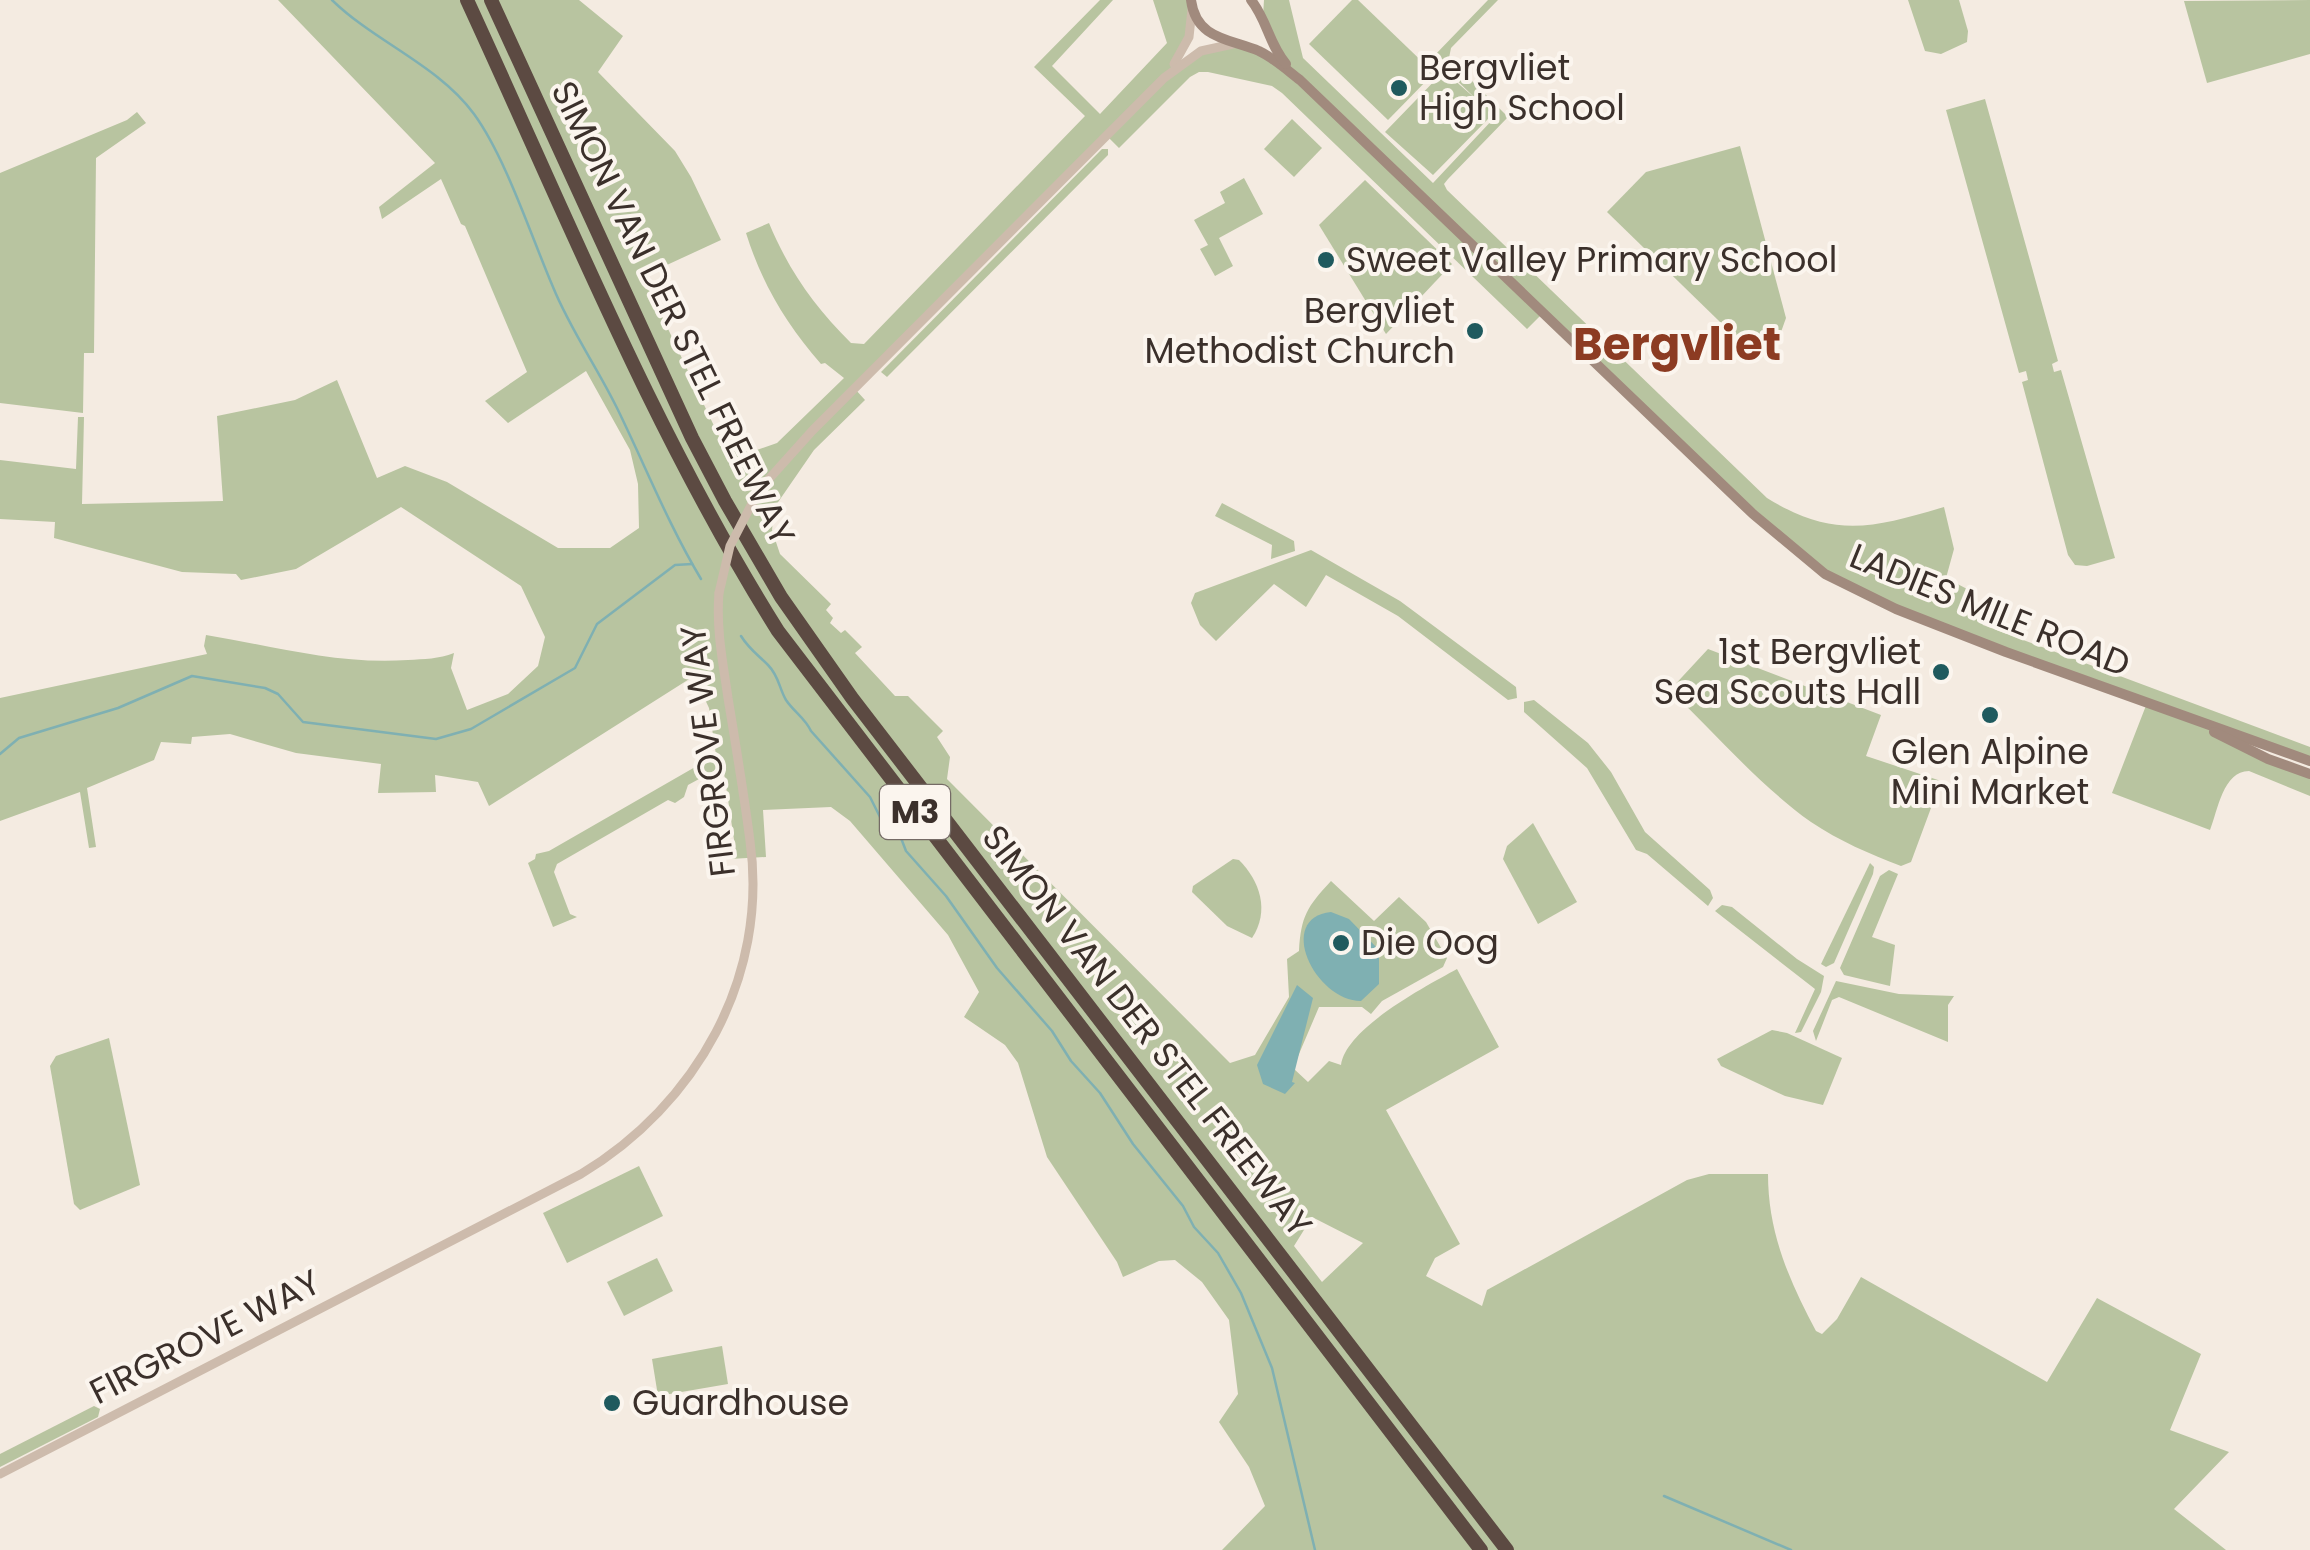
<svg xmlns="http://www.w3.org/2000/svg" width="2310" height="1550" font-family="Poppins,sans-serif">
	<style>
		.green { fill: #b8c4a0; fill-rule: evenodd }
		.water { fill: #7fb0b2 }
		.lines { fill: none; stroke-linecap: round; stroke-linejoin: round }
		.stream { stroke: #7fb0b2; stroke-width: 2.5 }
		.tertiary { stroke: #cdbbac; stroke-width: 9 }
		.secondary { stroke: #a18a7d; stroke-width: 10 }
		.motorway { stroke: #5c4a42; stroke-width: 14 }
		.tertiary-bridge { stroke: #cdbbac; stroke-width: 9 }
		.poi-dot { fill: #1f5a5e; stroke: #fbf5ee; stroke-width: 4 }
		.labels { text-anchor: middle; stroke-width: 8; stroke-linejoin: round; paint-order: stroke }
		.shield { fill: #fbf5ee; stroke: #756b66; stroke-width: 2.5 }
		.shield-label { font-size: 32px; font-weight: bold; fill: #3b302b }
		.poi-label { font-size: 35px; fill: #3b302b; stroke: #fbf5ee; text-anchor: start }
		.street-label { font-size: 35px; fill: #3b302b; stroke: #fbf5ee }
		.district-label { font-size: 45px; font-weight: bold; fill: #8c3b22; stroke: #fbf5ee }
	</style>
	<rect width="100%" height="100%" fill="#f4ebe1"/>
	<!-- green -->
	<g class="green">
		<path d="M278,0H579L623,36L598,72L675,151L691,177L721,240L643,276L724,447L751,452L777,443L844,378L825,363L821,364C786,324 762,284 746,233L769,223C789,271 814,306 851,343L864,344L1085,116L1034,67L1100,0H1113L1052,66L1100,114L1167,43L1153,0H1190C1196,22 1181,54 1169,71L1201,51L1243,46L1294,75L1263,16L1264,0H1289L1303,58L1433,183L1495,117L1488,111V119L1433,175L1385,132L1444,71L1477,100L1433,57L1488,0H1498L1451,48L1449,58L1508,117L1448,179L1444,184L1447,190L1767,498C1834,539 1873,528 1944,507L1954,549L1946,578L1969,590L1983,625L2310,747V761L2198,722L2310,774V796L2249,771C2223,771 2218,810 2210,830L2112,793L2147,703L2006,652L1825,574L1542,314L1527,329L1282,93L1272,86L1208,72H1199L1190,77L1119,148L1107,136L855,389L865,400L814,450L774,508L772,530L780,554L831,604L826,610L833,618L830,623L841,633L845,630L862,647L855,653L895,696H908L943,731L937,737L950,757L947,779L1230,1063L1255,1055L1289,997L1287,959L1299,951C1301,916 1307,907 1331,881L1374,921L1399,897L1426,922L1447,958L1443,967L1382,1001L1371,1014L1362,1007H1319L1293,1068L1308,1082L1329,1061L1341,1065C1346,1028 1426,986 1457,969L1499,1047L1386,1110L1460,1244L1435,1258L1426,1276L1482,1306L1487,1290L1687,1180L1709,1174H1768C1768,1233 1789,1280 1816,1331L1822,1334L1837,1319L1861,1277L2047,1382L2097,1298L2201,1354L2170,1430L2229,1452L2174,1509L2226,1550H1222L1265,1506L1249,1467L1219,1422L1238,1394L1229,1320L1202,1282L1175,1260L1159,1261L1123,1277L1117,1262L1047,1157L1018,1063L1005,1045L964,1017L979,992L948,935L850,821L831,807L763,810L766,857L730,859L736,853L723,766L688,785L684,797L675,803L668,800L557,864L554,872L570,914L577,917L553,927L528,863L535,859L536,854L549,851L716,755L709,708L694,676L489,806L478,782L435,775L436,792L378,793L381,764L296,753L230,734L192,737L191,744L161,742L154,760L87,788L96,847L89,848L80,792L0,821V698L207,654L204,646L206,635C274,646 338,665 408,660C424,659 439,659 454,653L451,668L467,710L508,694L538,666L545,637L521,586L401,507L296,569L241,580L236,574L182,572L54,538L55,522L0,519V460L76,469L78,417H84L82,504L223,501L217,416L295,400L337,380L377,478L405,466L447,482L558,548H610L639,528L638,484L630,450L586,371L508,423L485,401L527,372L465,226L461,224L441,179L382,219L379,207L435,163ZM1312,1217L1363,1243L1322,1282L1294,1246Z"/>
		<path d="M1352,0H1358L1434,73L1388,120L1309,44Z"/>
		<path d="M1908,0H1959L1968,31L1967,42L1941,54L1925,51Z"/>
		<path d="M2310,0V54L2207,83L2184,1Z"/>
		<path d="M1985,99L2058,361L2052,364L2054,372L2061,370L2115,558L2087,566L2075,565L2068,555L2022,382L2028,380L2026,371L2019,373L1946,110Z"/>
		<path d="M137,112L146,123L96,158L94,353H84L83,413L0,403V173L127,120Z"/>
		<path d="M1292,119L1322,148L1294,177L1264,149Z"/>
		<path d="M1740,146L1786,318L1781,332L1756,357L1607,212L1646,172Z"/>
		<path d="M1102,149H1108V155L887,377L881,372Z"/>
		<path d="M1244,178L1263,214L1219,238L1233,266L1215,276L1200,249L1208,245L1194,220L1225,203L1220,192Z"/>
		<path d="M1365,180L1452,264L1386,334L1319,225Z"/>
		<path d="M1222,503L1294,541L1295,551L1271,559L1272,545L1215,516Z"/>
		<path d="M1311,550L1400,601L1516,687L1517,698L1508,700L1398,616L1326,575L1306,607L1274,584L1216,641L1200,625L1191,603L1195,593Z"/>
		<path d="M1708,649L1881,715L1866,756L1941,781L1911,862L1901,866C1870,854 1839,841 1811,822C1759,785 1716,734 1670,690Z"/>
		<path d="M1534,700L1588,743L1611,772L1645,832L1710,890L1713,898L1708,906L1647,854L1636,850L1587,768L1524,712V702Z"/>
		<path d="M1533,823L1577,902L1538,924L1503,859L1507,846Z"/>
		<path d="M1233,859L1239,860C1260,881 1270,911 1252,938L1227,926L1192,892L1193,886Z"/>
		<path d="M1870,863L1874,867L1873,874L1834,963L1826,967L1821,964Z"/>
		<path d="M1889,870L1898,874L1872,937L1895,945L1890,986L1844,975L1840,968L1880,876Z"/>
		<path d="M1722,905L1732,907L1797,959L1824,976L1821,992L1801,1032L1795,1033L1815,989L1715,911Z"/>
		<path d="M1836,981L1899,994L1954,996L1948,1005V1042L1839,997L1832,1000L1816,1041L1813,1031Z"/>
		<path d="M1772,1030L1787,1033L1842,1058L1823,1105L1785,1096L1721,1066L1717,1059Z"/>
		<path d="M109,1038L140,1185L80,1210L74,1204L50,1066L56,1056Z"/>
		<path d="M639,1166L663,1216L567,1263L543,1213Z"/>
		<path d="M657,1258L673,1291L624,1316L607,1282Z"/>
		<path d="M722,1346L728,1384L658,1396L652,1359Z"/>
		<path d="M94,1406L100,1409L98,1417L0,1467V1454Z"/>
	</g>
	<!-- water -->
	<g class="water">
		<path d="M1331,912L1349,919L1379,950V984L1361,1001C1315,1001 1275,918 1331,912Z"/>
		<path d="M1297,985L1313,998L1292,1082L1295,1083L1285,1094L1263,1084L1257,1065Z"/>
	</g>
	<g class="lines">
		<!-- stream -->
		<g class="stream">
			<path d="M332,0C375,42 438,65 474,114C506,158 531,236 553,287C570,329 597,367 617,408C645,465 668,524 701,579"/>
			<path d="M741,636C749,649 758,655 768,665C779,676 779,688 786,700C794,712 805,718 811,731L870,797L883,823L901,838L906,851L946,896L997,968L1052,1031L1071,1061L1100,1093L1133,1144L1183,1206L1194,1227L1218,1253L1241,1293L1272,1368L1315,1550"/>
			<path d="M0,754L19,738L118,708L192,676L265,688L278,694L303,722L436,739L471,729L575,668L597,624L675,565L692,564"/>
			<path d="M1664,1496L1791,1550"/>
		</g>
		<!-- tertiary -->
		<g class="tertiary">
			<path d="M1174,64L1189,37L1192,9"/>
			<path d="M759,490L812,431L1164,78L1201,51L1233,44"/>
			<path d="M0,1474L581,1174C696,1105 769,977 750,841C744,794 736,746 728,698C723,663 716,629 719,593"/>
		</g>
		<!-- secondary -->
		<g class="secondary">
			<path d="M1191,0C1196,40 1231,39 1259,51C1274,58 1287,70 1300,80L1753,514L1825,574L1896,609L2006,652L2310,761"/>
			<path d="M1251,0C1267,20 1269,44 1286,64"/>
			<path d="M2214,732L2268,759L2310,774"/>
		</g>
		<!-- motorway -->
		<g class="motorway">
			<path d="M467,0C565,212 653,432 778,631L1481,1550"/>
			<path d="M491,0L692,438L725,501L781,597L852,698L1507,1550"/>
		</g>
		<!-- tertiary-bridge -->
		<path class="tertiary-bridge" d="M719,593L730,546L759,490"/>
	</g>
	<!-- markers -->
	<g class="poi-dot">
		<circle cx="1399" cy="88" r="10"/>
		<circle cx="1326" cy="260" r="10"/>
		<circle cx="1475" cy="331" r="10"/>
		<circle cx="1941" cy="672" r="10"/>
		<circle cx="1990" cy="715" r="10"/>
		<circle cx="1341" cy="943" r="10"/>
		<circle cx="612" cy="1403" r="10"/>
	</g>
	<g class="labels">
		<!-- shield labels -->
		<rect class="shield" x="880" y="785" width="70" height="54" rx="8"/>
		<g class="shield-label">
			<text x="915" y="823">M3</text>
		</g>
		<!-- poi labels -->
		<g class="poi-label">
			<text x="1419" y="80">Bergvliet<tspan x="1419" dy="40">High School</tspan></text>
			<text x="1346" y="272">Sweet Valley Primary School</text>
			<text x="1455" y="323" text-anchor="end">Bergvliet<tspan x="1455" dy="40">Methodist Church</tspan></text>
			<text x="1921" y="664" text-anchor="end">1st Bergvliet<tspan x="1921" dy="40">Sea Scouts Hall</tspan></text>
			<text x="1990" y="764" text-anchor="middle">Glen Alpine<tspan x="1990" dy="40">Mini Market</tspan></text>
			<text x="1361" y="955">Die Oog</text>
			<text x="632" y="1415">Guardhouse</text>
		</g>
		<!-- street labels -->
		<g class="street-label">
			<text transform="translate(673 313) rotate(64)" y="12">SIMON VAN DER STEL FREEWAY</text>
			<text transform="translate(1990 610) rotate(22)" y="12">LADIES MILE ROAD</text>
			<text transform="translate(708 751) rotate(-97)" y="12">FIRGROVE WAY</text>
			<text transform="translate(1147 1031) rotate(52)" y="12">SIMON VAN DER STEL FREEWAY</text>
			<text transform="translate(205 1337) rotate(-27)" y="12">FIRGROVE WAY</text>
		</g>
		<!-- district labels -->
		<g class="district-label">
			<text x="1677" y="360">Bergvliet</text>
		</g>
	</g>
</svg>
